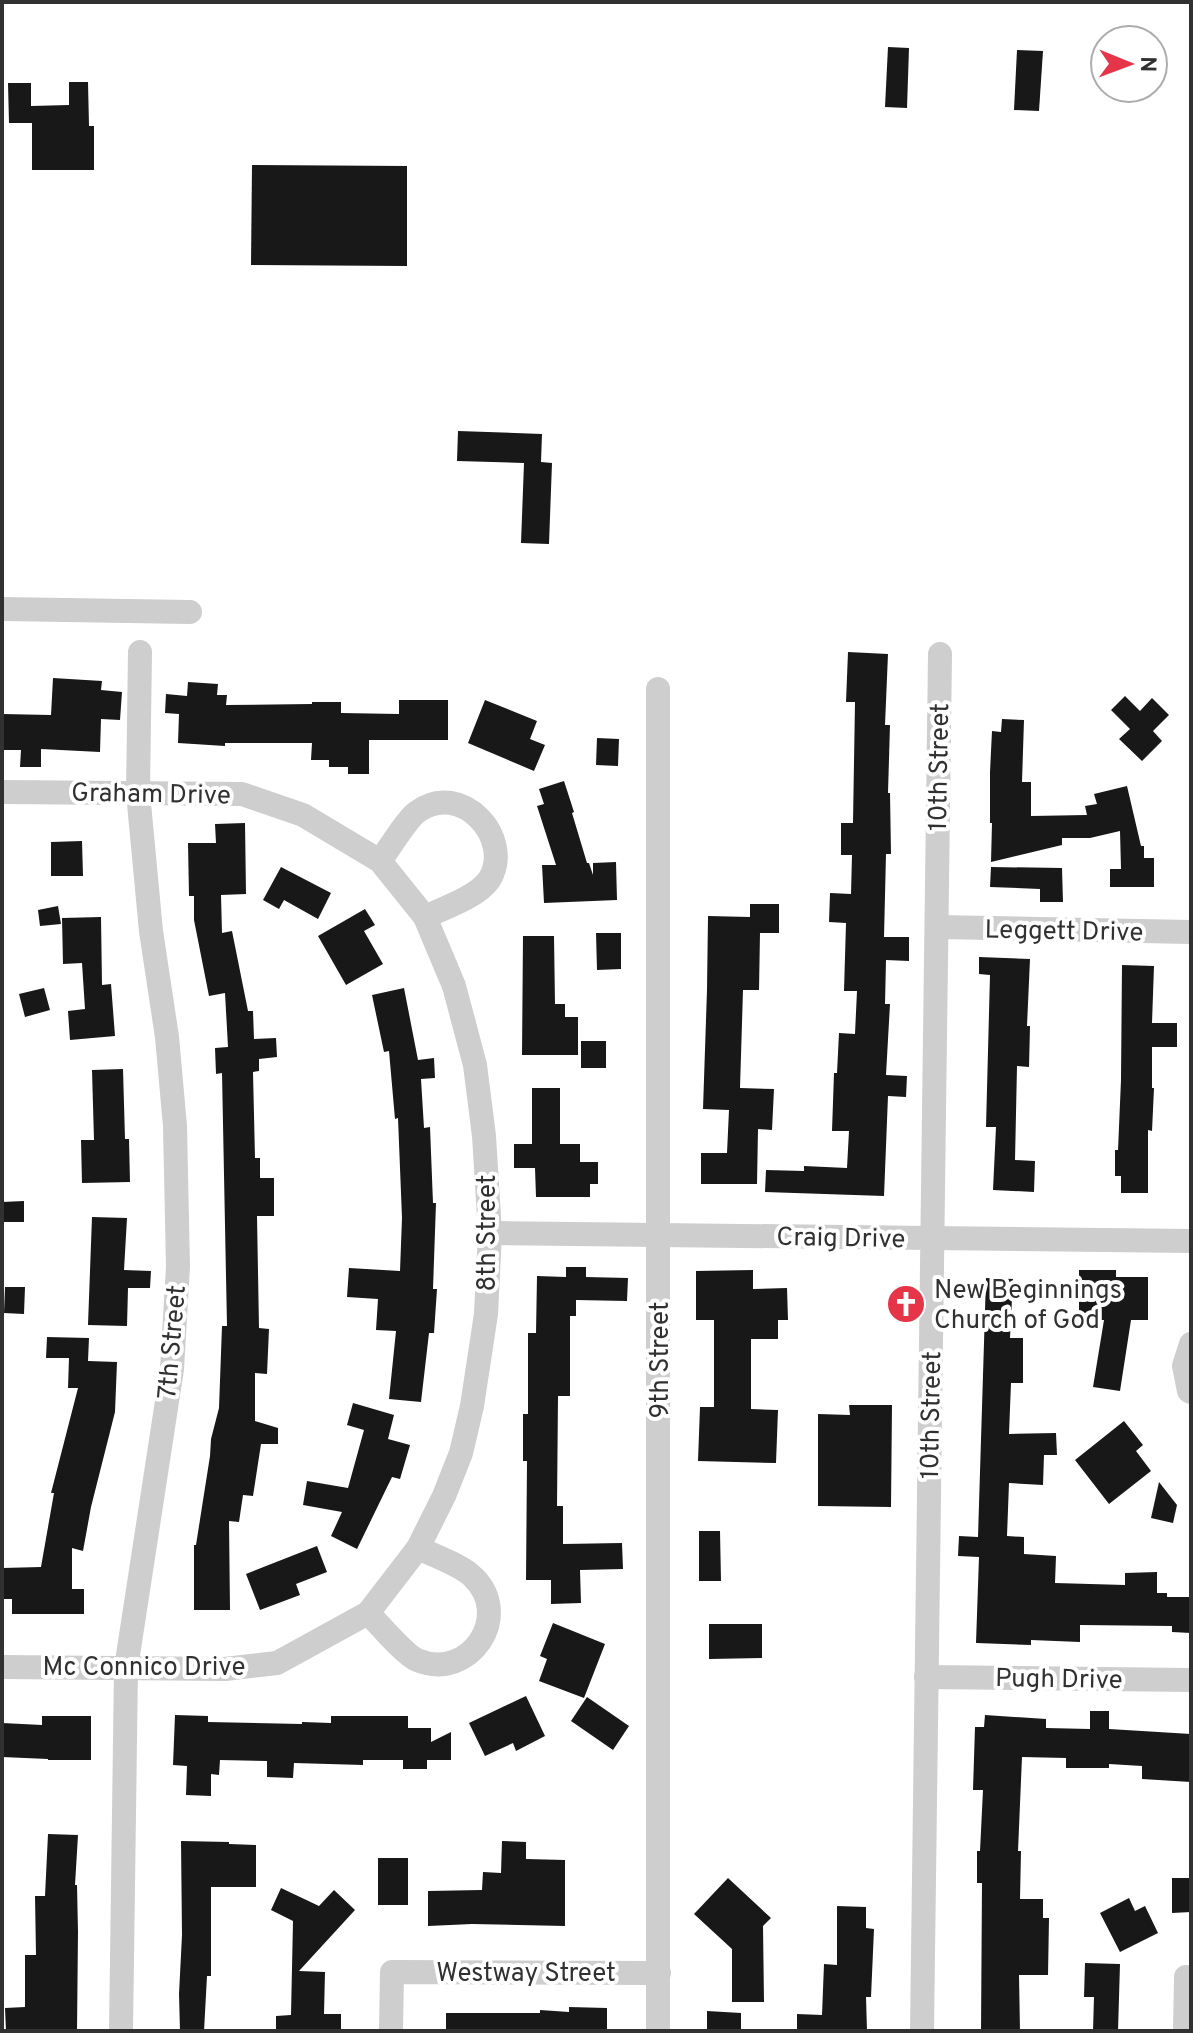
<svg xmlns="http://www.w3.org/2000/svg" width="1193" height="2033" font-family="Overpass,sans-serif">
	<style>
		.building { fill: #181818 }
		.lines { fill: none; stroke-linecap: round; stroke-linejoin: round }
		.minor { stroke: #cecece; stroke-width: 24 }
		.labels { text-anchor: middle; stroke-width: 8; stroke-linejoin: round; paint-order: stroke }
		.street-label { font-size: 26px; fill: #313131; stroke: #fff }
		.poi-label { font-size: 26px; fill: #313131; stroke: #fff; text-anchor: start }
	</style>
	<rect width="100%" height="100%" fill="#fff"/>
	<!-- building -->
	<g class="building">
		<path d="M888,47L909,48L907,108L885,107Z"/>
		<path d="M1017,50L1043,51L1039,111L1014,110Z"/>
		<path d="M69,82H88L89,126H94V170H32V123H9L8,83H31V106L69,105Z"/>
		<path d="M252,165L407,166V266L251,265Z"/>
		<path d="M458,431L542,434L541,462L552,463L549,544L521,543L524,463L457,461Z"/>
		<path d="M848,652L888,654L885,725H890L888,793H890L891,854H886L884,937H909V961L886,960L885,1004H890L886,1075L907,1076L906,1097L888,1096L884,1196L765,1192L766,1170L804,1171V1166L847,1168L849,1131H832L834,1073H837L839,1033L855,1034L857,991H844L846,923L829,922L830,893L851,894L852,855H841V823H853L855,702H846Z"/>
		<path d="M53,678L102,681L101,690L122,692L120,720L101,719L100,752L41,749V767H20L21,750H4L2,714L51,715Z"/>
		<path d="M188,682L218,684L217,695H227L226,705L312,704V702H341V713L399,714V700H448V740H369V774H348V767H329V760H311L312,743H225V746L178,743L179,714L165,713L166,694L187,696Z"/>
		<path d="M1125,696L1140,711L1152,698L1169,715L1153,731L1162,741L1142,761L1119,739L1130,729L1111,710Z"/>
		<path d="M485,700L537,721L530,739L545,745L534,771L468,743Z"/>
		<path d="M1002,719L1024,720L1022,782H1031V816L1087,815L1085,806L1097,804L1094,794L1127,786L1141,846H1144V858H1154V887H1110V869H1121L1120,831L1090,838H1062V845L991,862L992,823H990V772L992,731L1001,732Z"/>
		<path d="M597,738L619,739L618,766L596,765Z"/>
		<path d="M564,781L574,812L572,813L587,863H589L593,875V863L616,862L617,900L544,903L542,865H556L537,806L544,804L539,789Z"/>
		<path d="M245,823L246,894L221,895L222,933L232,931L248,1011H253L254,1039L276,1038L277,1057L259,1059V1071L253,1072L255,1158H260V1178H274V1216H257L259,1328L269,1329L267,1374L255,1373V1421L278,1428V1444H261L253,1496L243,1495L239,1522L229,1521L230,1610H194V1545H196L210,1456L211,1439L219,1408L222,1326H227L222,1073L216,1074L215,1048L228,1047L225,993L209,996L194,920V896H189L188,843H216L215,824Z"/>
		<path d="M82,841L83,876H51V842Z"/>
		<path d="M281,867L331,893L318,919L284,900L279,909L263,900Z"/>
		<path d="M991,867L1062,868L1063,902H1040V889L990,887Z"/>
		<path d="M750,904H779V933H760L759,990H743L740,1088L774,1089L772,1130L758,1129L757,1184H701V1153H727L729,1110L703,1109L707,990L708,916L750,917Z"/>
		<path d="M58,906L61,924L40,926L38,910Z"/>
		<path d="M365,909L375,925L364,931L383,964L346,985L318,936Z"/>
		<path d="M101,917L102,985L111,984L115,1036L70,1040L68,1011L85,1009L82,963L63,964L62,918Z"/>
		<path d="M596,933H621V969L597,970Z"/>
		<path d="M523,936H554L555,1004H565V1017H578V1055H522Z"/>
		<path d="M979,957L1030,959L1027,1026H1030L1029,1067L1017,1066L1015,1160L1035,1161L1034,1192L993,1190L996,1127H986L990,975L979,974Z"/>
		<path d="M1122,965L1154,966L1152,1023H1177V1047H1152V1088H1154L1152,1131L1148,1130V1193H1121V1176H1115V1150H1118L1121,1080Z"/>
		<path d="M44,988L50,1010L25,1017L19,994Z"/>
		<path d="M404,988L418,1060L434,1058L435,1078L421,1079L424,1128L430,1127L433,1203H436L433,1289H437L434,1333H429L421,1402L389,1399L396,1331L376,1330L378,1299L347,1297L349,1268L400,1271L402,1218L398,1118L395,1119L389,1051L384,1052L372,995Z"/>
		<rect x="581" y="1041" width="25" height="27"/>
		<path d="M123,1069L125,1139H129L130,1182L82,1183L81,1140H94L92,1070Z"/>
		<path d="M532,1088H560V1144H580V1162H598V1184H590V1197H536L535,1168H514V1144H532Z"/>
		<path d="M24,1201V1222H2V1202Z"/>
		<path d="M92,1217L127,1218L124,1270L151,1271L150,1288H128L127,1326L88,1325Z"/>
		<path d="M566,1267H586V1277L628,1278L627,1301L576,1300V1316H570V1396H558L557,1506H563V1544L622,1543L623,1569L580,1570L581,1603L551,1604V1580H526L527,1461H523V1414H528V1333H536L537,1276L566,1277Z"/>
		<path d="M753,1270V1289L787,1288L788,1320H778V1339H751V1409L778,1410L776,1463L698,1461L700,1407H714V1320H696V1271Z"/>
		<path d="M1079,1270H1116V1277H1148V1320H1131L1120,1391L1093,1387L1104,1320H1079Z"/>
		<path d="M986,1278L1013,1279L1010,1338H1023V1383H1011L1009,1434L1056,1433L1057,1455H1044L1043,1485L1009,1483L1007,1536L1024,1537V1554L1056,1556L1055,1583L1125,1585V1573L1157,1572V1593H1167V1597H1191V1633L1172,1632V1626L1080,1625V1642L1031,1640V1645L976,1643L979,1557L958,1556L959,1536L978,1537Z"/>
		<path d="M5,1287H25L24,1314L4,1313Z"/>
		<path d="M47,1337L89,1338L88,1361L117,1362L115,1412L91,1507L83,1551L72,1548V1589H84V1614H12V1599H2V1568L41,1567L54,1493H51L78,1388H68L69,1358H46Z"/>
		<path d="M353,1403L394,1415L388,1439L410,1445L400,1479L392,1477L357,1549L331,1536L342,1512L303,1505L307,1481L348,1488L364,1430L347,1425Z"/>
		<path d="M849,1405H892L891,1507L818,1506V1414L850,1415Z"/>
		<path d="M1124,1421L1143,1445L1136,1451L1151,1471L1109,1504L1075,1460Z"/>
		<path d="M1159,1482L1177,1505L1173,1523L1151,1518Z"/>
		<path d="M699,1531H720L721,1581H699Z"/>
		<path d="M317,1546L327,1572L296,1584L300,1595L260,1610L246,1574Z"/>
		<path d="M553,1623L605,1644L584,1698L539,1681L547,1659L540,1656Z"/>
		<path d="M709,1624H762V1658L709,1659Z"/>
		<path d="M526,1696L545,1736L516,1751L513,1743L485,1756L469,1723Z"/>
		<path d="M587,1697L629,1726L613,1750L571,1721Z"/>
		<path d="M1090,1711H1109V1729L1191,1734V1782L1142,1779V1766L1109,1764V1768H1066V1758L1022,1757L1018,1851H1021L1020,1899H1043V1918H1049L1048,1975H1019L1020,2031H981L982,1883H977V1851H980L983,1790H973L975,1727H984L985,1715L1046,1719V1728L1090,1729Z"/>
		<path d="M175,1715L208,1716V1722L302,1724V1722L331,1723V1716H408V1728H431V1742L451,1732V1760H427V1769H403V1760H363V1765L294,1763L293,1778L267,1777V1761L220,1760L219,1775L211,1774V1796L186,1795L187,1766L173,1765Z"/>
		<path d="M42,1716H91V1760H48V1759L2,1757V1723L42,1725Z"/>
		<path d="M48,1834L78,1835L75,1885H77L78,1932L77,2031H6L5,2008L25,2007V1955H36L35,1896H45Z"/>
		<path d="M181,1841L229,1842V1844L256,1845V1887H211V1976H207L204,2031H180L179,1994L182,1935Z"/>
		<path d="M502,1841L526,1842V1859L565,1860V1926L472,1924L428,1926V1891L482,1890L483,1872L501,1873Z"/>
		<rect x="378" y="1858" width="30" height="47"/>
		<path d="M728,1878L771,1918L763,1926L764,2002H732V1949L694,1914Z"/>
		<path d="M1172,1878H1191V1912L1172,1913Z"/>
		<path d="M281,1888L319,1906L334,1890L355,1910L299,1971L325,1972L324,2014H341V2031H276V2016L291,2015L293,1921L271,1910Z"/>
		<path d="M1129,1898L1135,1911L1145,1906L1158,1933L1120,1952L1100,1913Z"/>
		<path d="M837,1906L866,1907V1928L874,1929L871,1997H866L867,2031H797V2014L822,2015L824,1964L837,1965Z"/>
		<path d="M1085,1963L1120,1964L1118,2031H1093L1094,1997H1084Z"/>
		<path d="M569,2007L607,2008V2031H446V2013H540V2010L569,2012Z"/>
		<path d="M707,2011L741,2013V2031H707Z"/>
	</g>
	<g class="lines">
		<!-- minor -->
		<g class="minor">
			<path d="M2,609L190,612"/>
			<path d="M2,792L242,794L303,815L380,861L425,917L454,986L475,1065L484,1136L490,1233L486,1314L472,1406L461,1453L444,1496L418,1548L368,1613L277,1663L225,1669L2,1667"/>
			<path d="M380,861C389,849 407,819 417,812C461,779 515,839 489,880C477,897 444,908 425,917"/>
			<path d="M937,927L1191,932"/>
			<path d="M490,1233L1191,1241"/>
			<path d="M1191,1344L1184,1366L1189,1391L1191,1392"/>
			<path d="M368,1613C379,1624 405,1655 417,1660C469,1682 514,1616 473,1577C463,1566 433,1555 418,1548"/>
			<path d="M926,1677L1191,1680"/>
			<path d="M121,2031L126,1668L172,1369L178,1267L175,1126L167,1037L151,931L138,793L140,652"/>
			<path d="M391,2031L392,1972L659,1973"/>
			<path d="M658,2031V689"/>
			<path d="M922,2031L940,654"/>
			<path d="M1185,2031L1186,1977L1191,1978"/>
		</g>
	</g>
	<!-- icons -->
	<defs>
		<symbol id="church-disc" viewBox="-11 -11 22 22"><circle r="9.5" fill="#e63449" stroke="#fff"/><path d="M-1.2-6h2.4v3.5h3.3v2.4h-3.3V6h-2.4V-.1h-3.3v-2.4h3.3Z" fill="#fff"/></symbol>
	</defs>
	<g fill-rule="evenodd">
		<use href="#church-disc" x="884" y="1282" width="44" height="44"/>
	</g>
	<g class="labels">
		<!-- street labels -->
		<g class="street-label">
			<text transform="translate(938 767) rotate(-89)" y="9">10th Street</text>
			<text transform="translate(151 793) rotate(1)" y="9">Graham Drive</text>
			<text transform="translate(1064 930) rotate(1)" y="9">Leggett Drive</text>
			<text transform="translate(486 1233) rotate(-90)" y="9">8th Street</text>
			<text transform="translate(841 1237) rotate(1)" y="9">Craig Drive</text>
			<text transform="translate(171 1342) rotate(-85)" y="9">7th Street</text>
			<text transform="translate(659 1360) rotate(-90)" y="9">9th Street</text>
			<text transform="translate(930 1415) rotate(-89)" y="9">10th Street</text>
			<text x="144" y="1675">Mc Connico Drive</text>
			<text transform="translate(1059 1678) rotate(1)" y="9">Pugh Drive</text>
			<text x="526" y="1981">Westway Street</text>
		</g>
		<!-- poi labels -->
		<g class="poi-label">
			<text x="934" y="1298">New Beginnings<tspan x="934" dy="30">Church of God</tspan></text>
		</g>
	</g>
	<!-- border -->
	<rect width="1193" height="2033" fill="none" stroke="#313131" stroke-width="8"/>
	<!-- north arrow -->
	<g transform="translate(1129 64) rotate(91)"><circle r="38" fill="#ffffff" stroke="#adadad" stroke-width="2"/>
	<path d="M0-6L14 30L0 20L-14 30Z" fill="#e63449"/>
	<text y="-12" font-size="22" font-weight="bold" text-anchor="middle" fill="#313131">N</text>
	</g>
</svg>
